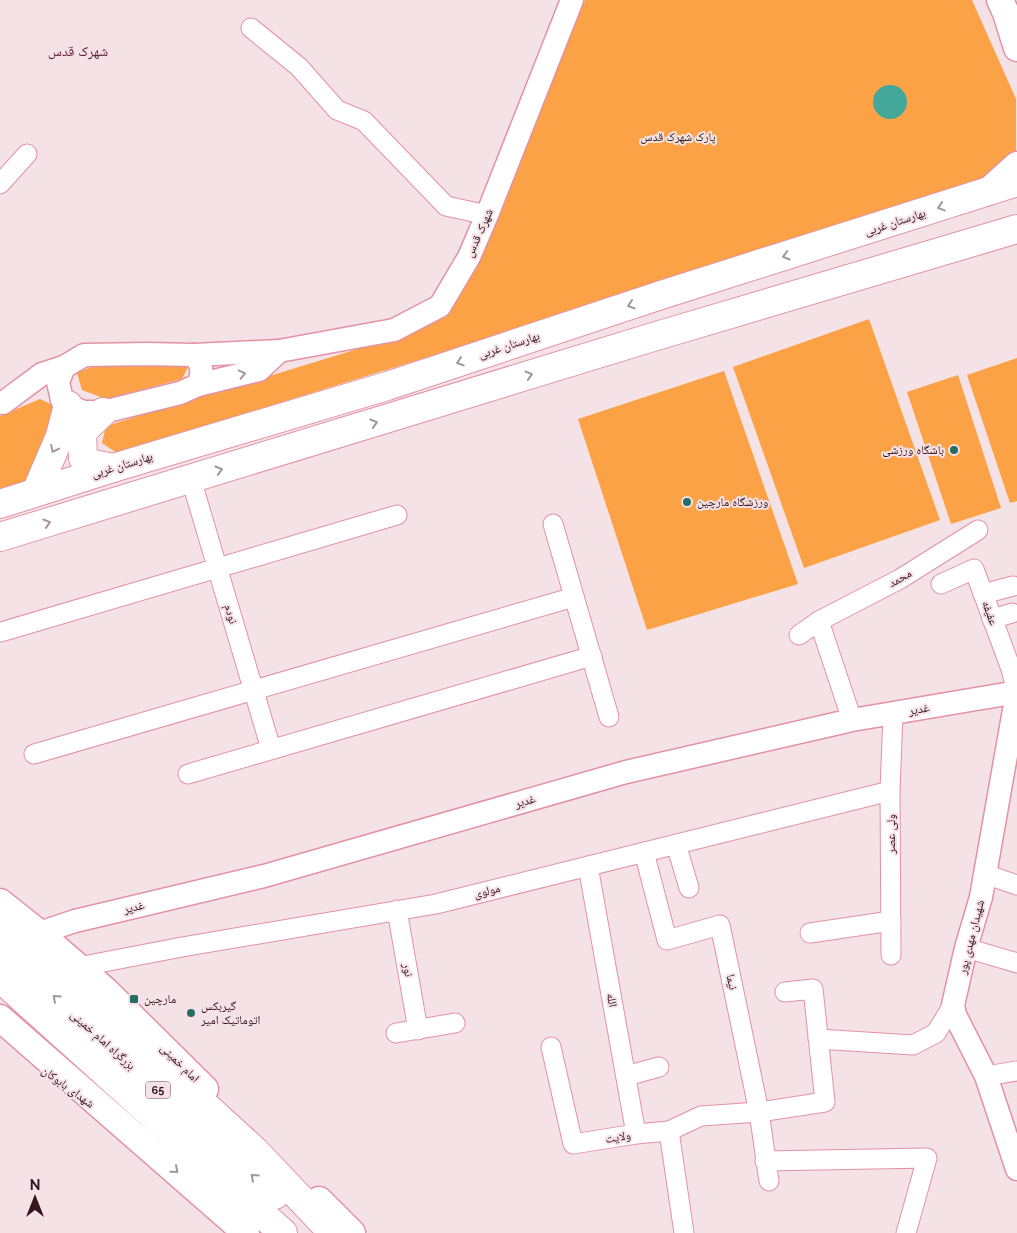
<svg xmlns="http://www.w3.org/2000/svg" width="1017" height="1233" font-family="Raleway,'Noto Naskh Arabic',sans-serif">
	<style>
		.green { fill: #fba247 }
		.water { fill: #43a799 }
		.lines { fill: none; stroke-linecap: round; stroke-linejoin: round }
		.minor-casing { stroke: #e491a6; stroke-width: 21 }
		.tertiary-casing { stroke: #e491a6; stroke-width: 25 }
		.secondary-casing { stroke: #e491a6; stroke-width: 29 }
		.primary-casing { stroke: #e491a6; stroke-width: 30 }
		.trunk-casing { stroke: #e491a6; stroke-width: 30 }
		.minor { stroke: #fff; stroke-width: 19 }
		.tertiary { stroke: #fff; stroke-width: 22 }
		.secondary { stroke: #fff; stroke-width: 26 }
		.primary { stroke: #fff; stroke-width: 28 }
		.trunk { stroke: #fff; stroke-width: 28 }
		.oneway { stroke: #a4969a }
		.poi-dot { fill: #256d64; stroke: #f4e2e6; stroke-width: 2 }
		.labels { text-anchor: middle; stroke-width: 4; stroke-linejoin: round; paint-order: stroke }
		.shield { fill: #f4e2e6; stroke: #6e525a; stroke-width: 1 }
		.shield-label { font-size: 11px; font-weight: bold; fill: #35151e }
		.park-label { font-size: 12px; fill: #362515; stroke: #f4e2e6 }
		.street-label { font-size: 12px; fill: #35151e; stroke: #f4e2e6 }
		.poi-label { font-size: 12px; fill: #35151e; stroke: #f4e2e6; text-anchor: start }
		.neighbourhood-label { font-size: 14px; fill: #651f37; stroke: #f4e2e6 }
	</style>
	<rect width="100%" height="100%" fill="#f4e2e6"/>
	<!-- green -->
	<g class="green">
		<path d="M585,0H972L1016,99V152L987,184L117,453L102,443L106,426L390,339L446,317L494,223Z"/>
		<path d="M869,319L940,520L804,568L733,367Z"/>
		<path d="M1017,358V501L1010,503L967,375Z"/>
		<path d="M190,363L182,379L106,399L82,390L77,373L93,366Z"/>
		<path d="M724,371L798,584L647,630L578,419Z"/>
		<path d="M958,375L1001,508L951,524L907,392Z"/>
		<path d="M40,399L59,408L31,488L0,496V416Z"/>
	</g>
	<!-- water -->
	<circle class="water" cx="890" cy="102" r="17"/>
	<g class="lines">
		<defs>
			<g id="minor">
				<path d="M251,28L299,67L337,110L364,121L446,206L487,215"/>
				<path d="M0,184L27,154"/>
				<path d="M191,479L271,749"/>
				<path d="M553,524L609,717"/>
				<path d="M941,584L974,569L1011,669L1017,692"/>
				<path d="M983,594L1013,586"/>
				<path d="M992,619L1012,613"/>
				<path d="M819,621L852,720"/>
				<path d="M1,632L397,515"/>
				<path d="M799,635L819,621L900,579L978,530"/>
				<path d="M34,754L574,597"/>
				<path d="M188,774L592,656"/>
				<path d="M676,844L689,888"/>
				<path d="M644,852L667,940L720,925L759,1112L769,1181"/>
				<path d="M588,866L636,1134"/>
				<path d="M985,874L1017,885"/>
				<path d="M397,910L418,1030"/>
				<path d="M810,933L891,921"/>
				<path d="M966,948L1017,963"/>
				<path d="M891,955L890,791L893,713"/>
				<path d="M78,967L182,947L436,904L890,791"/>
				<path d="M396,1033L455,1023"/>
				<path d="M818,1039L913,1045L936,1033L953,1005"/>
				<path d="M551,1047L573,1144L636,1134L669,1131L701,1116L759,1112L825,1102L813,989L785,992"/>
				<path d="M626,1076L659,1067"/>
				<path d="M986,1076L1017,1071"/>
				<path d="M669,1131L684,1233"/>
				<path d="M765,1161L927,1158L906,1233"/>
			</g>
			<g id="tertiary">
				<path d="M147,354L194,355C203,366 203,372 198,385L180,393L103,412H83L68,405L62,400L58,382L64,367L84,355Z"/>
				<path d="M194,355L279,351L394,330L440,306L469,257L487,215L572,0"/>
				<path d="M198,385L259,370L279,351"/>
				<path d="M3,403L42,374L64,367"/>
				<path d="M1017,693L981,897L966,948L953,1005L955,1015L986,1076L1017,1169"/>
				<path d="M39,933L75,921L264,876L626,772L852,720L1017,692"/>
			</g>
			<g id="secondary">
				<path d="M1000,0L1006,13L1017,48"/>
				<path d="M987,192L1017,165"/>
				<path d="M0,902L39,933L105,990L205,1089"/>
				<path d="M0,1018L246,1233"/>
				<path d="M319,1200L352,1233"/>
			</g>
			<g id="primary">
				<path d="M103,412L82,432L83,458L93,464L113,468"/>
				<path d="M36,492L60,436L68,405"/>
				<path d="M0,504L113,468L387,386L661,295L1017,182"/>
				<path d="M0,537L653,337L1017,229"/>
			</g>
			<g id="trunk">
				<path d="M0,918L255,1151L333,1233"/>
				<path d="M0,948L275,1195"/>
				<path d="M0,978L283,1233"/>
			</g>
		</defs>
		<!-- minor casing -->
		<use href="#minor" class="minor-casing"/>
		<!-- tertiary casing -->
		<use href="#tertiary" class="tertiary-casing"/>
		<!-- secondary casing -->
		<use href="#secondary" class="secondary-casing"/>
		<!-- primary casing -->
		<use href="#primary" class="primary-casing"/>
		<!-- trunk casing -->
		<use href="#trunk" class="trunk-casing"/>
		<!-- minor -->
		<use href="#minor" class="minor"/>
		<!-- tertiary -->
		<use href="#tertiary" class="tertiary"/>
		<!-- secondary -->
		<use href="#secondary" class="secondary"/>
		<!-- primary -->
		<use href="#primary" class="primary"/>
		<!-- trunk -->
		<use href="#trunk" class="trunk"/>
	</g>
	<!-- one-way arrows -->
	<defs><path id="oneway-chevron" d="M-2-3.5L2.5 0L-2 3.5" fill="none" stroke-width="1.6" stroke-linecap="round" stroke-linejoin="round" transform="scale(1.25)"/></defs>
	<g class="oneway">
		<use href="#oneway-chevron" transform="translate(941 207) rotate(162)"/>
		<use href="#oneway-chevron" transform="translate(786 256) rotate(163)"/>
		<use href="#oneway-chevron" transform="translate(631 305) rotate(162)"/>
		<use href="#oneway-chevron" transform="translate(460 362) rotate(162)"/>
		<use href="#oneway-chevron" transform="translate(242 374) rotate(-13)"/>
		<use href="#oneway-chevron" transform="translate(529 375) rotate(-17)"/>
		<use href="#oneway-chevron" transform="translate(374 423) rotate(-17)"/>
		<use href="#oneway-chevron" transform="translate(54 449) rotate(115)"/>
		<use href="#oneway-chevron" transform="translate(219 470) rotate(-17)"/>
		<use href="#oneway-chevron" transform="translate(47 523) rotate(-17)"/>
		<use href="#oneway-chevron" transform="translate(56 998) rotate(-138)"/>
		<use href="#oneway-chevron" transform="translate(175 1170) rotate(41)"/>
		<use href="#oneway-chevron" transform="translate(254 1177) rotate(-138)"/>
	</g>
	<!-- markers -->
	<g class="poi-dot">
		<circle cx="954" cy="450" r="5"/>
		<circle cx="687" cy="502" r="5"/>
		<rect x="129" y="994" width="10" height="10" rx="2.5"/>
		<circle cx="191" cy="1013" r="5"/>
	</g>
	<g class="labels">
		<!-- shield labels -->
		<rect class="shield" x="145.5" y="1081.5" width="25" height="17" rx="4"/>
		<g class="shield-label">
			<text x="158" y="1094">65</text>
		</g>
		<!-- park labels -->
		<g class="park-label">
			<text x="678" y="141">پارک شهرک قدس</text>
		</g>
		<!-- street labels -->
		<g class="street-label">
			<text transform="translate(895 222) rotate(-18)" y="4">بهارستان غربی</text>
			<text transform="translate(479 233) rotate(-66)" y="4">شهرک قدس</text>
			<text transform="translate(509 345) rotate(-18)" y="4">بهارستان غربی</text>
			<text transform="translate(122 465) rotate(-17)" y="4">بهارستان غربی</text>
			<text transform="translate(900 578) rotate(-30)" y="4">محمد</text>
			<text transform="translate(990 613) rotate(70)" y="4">عفیفه</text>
			<text transform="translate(231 614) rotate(73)" y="4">نودم</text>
			<text transform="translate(919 709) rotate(-10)" y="4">غدیر</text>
			<text transform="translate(525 801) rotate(-16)" y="4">غدیر</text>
			<text transform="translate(891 834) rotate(-90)" y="4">ولی عصر</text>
			<text transform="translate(487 891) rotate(-14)" y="4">مولوی</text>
			<text transform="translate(134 907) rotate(-13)" y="4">غدیر</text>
			<text transform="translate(971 937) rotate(-76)" y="4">شهیدان مهدی پور</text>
			<text transform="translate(408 970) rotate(80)" y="4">نور</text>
			<text transform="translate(732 982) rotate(78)" y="4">نیما</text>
			<text transform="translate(612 1000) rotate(80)" y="4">الله</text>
			<text transform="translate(103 1040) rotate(42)" y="4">بزرگراه امام خمینی</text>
			<text transform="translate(180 1063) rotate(45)" y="4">امام خمینی</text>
			<text transform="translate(68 1087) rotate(36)" y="4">شهدای بابوکان</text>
			<text transform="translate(618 1137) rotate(-9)" y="4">ولایت</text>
		</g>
		<!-- poi labels -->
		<g class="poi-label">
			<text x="944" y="454" text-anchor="end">باشگاه ورزشی</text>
			<text x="697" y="506">ورزشگاه مارچین</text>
			<text x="144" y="1003">مارچین</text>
			<text x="201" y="1010">گیربکس<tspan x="201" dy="14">اتوماتیک امیر</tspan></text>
		</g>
		<!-- neighbourhood labels -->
		<g class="neighbourhood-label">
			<text x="78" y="56">شهرک قدس</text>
		</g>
	</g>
	<!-- north arrow -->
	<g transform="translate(35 1198)" stroke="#f4e2e6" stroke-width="4" paint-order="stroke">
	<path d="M0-4L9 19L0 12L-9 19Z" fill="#35151e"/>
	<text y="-8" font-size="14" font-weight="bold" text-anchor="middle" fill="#35151e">N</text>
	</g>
</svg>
